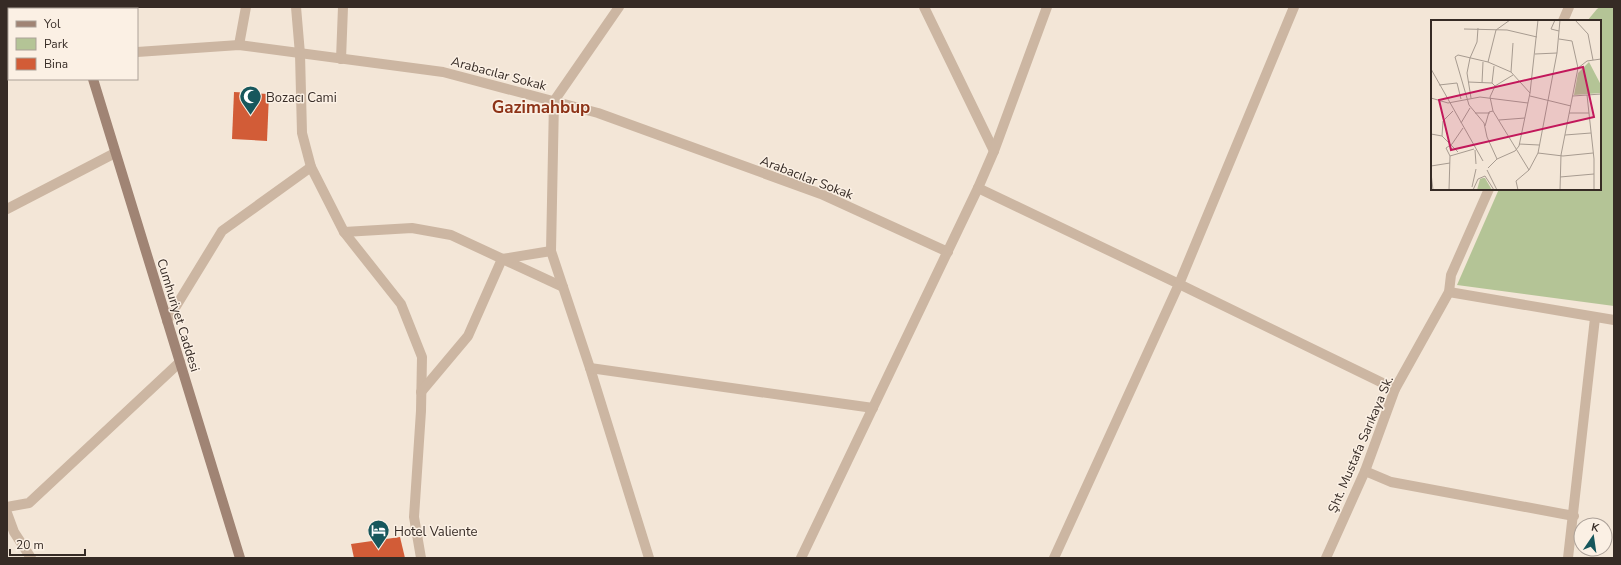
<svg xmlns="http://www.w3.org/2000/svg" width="1621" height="565" font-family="'Nunito Sans',sans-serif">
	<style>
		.green { fill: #b4c496 }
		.building { fill: #d25c37 }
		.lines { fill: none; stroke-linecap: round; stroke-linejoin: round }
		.street { stroke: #ccb6a2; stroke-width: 10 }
		.secondary { stroke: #a08474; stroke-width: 10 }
		.labels { text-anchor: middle; stroke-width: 3; stroke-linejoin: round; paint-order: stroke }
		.street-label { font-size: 13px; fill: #362b25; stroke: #fbf0e4 }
		.poi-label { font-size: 13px; fill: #362b25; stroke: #fbf0e4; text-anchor: start }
		.district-label { font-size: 17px; font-weight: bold; fill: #8d3317; stroke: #fbf0e4 }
		.inset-road { fill: none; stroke: #a79b90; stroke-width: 1 }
		.view { fill: #c2185b; fill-opacity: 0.15; stroke: #c2185b; stroke-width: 2 }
		.inset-edge { fill: none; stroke: #362b25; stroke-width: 2 }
	</style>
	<rect width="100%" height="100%" fill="#f3e6d7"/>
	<!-- green -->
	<path class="green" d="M1600,7H1614V306L1457,285L1499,189H1600V21H1587L1597,9Z"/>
	<!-- building -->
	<g class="building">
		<path d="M234,92L269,94L267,141L232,139Z"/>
		<path d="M400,537L405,558H354L351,544Z"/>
	</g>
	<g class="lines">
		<!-- street -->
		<g class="street">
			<path d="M296,7L300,54L302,133L311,167L344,232L401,304L422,357L421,411L414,517L421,558"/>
			<path d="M924,7L994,151"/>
			<path d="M1563,21L1569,7"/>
			<path d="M239,45L246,7"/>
			<path d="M137,52L239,45L443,72L598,113L821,194L948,252"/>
			<path d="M341,59L343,7"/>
			<path d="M978,188L1179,284L1395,389"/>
			<path d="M7,209L115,153"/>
			<path d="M344,232L412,228L451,235L563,287"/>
			<path d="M551,251L590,368L649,558"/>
			<path d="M1449,292L1614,320"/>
			<path d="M167,321L222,231L311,167"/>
			<path d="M590,368L873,408"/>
			<path d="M421,392L468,336L502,259L551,251L554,101L619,7"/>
			<path d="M1365,471L1391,482L1574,516"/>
			<path d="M7,507L29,503L180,362"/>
			<path d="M7,513L14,532L31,558"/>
			<path d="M801,558L978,188L994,151L1047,7"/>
			<path d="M1054,558L1179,284L1294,7"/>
			<path d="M1326,558L1365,471L1395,389L1449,292L1451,275L1489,189"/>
			<path d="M1568,558L1595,318"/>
		</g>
		<!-- secondary -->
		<g class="secondary">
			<path d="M75,7L76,9"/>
			<path d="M7,12L9,13"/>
			<path d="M93,79L240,558"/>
		</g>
	</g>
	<!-- icons -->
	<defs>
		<symbol id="mosque-pin" viewBox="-11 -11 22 30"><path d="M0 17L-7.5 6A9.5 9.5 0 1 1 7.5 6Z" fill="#17575c" stroke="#fbf0e4"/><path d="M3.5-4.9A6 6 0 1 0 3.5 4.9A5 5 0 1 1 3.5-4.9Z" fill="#fff"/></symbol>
		<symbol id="hotel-pin" viewBox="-11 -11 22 30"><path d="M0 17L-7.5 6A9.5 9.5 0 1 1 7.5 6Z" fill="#17575c" stroke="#fbf0e4"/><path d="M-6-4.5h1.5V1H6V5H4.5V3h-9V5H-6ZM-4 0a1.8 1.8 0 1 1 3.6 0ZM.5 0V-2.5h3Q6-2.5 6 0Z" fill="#fff"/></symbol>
	</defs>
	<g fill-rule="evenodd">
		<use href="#mosque-pin" x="238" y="84" width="25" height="34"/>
		<use href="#hotel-pin" x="366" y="518" width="25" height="34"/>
	</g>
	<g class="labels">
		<!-- street labels -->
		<g class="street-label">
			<text transform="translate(499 73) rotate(15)" y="5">Arabacılar Sokak</text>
			<text transform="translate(807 177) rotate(21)" y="5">Arabacılar Sokak</text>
			<text transform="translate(179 315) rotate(73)" y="5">Cumhuriyet Caddesi</text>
			<text transform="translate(1360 444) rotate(-67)" y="5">Şht. Mustafa Sarıkaya Sk.</text>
		</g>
		<!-- poi labels -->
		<g class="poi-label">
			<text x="266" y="102">Bozacı Cami</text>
			<text x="394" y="536">Hotel Valiente</text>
		</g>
		<!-- district labels -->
		<g class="district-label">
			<text x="541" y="113">Gazimahbup</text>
		</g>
	</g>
	<!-- overview -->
	<g transform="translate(1431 20)">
		<rect width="170" height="170" fill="#f3e6d7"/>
		<path d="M158,42L170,65V73L143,75L147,53ZM52,158H54L61,170H46L49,159Z" fill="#b4c496"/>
		<path class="inset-road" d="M124,0L120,9L128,11M144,0L157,14L162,40M33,9L76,10L106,17M128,19L141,21L147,48L130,135L129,170M104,34L126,33M57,42L65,10L79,0M147,48L156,41L170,39M0,49L52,141M80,52L82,23M37,62L61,63L64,66L82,55M51,63L52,42M61,63L63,46M8,65L26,63L30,79M156,75L163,139V170M99,76L140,86M142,76L170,74M0,78L17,83L49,77L97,83M40,78L36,53L39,38L46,22L47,8M62,91L98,150M44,93H59M138,93H158M68,100L94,98M30,103L39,88M54,106L58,92L62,91L59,77L64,66M0,114L11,116L27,132M134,115L160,113M11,116L12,101L22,91M88,124L108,125M44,130L45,144M107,133L132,136L162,133M19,136L43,129M66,139L56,117L53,103L38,85L24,37L27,35L57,42L80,52L99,73M0,146L19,143M57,148L66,139L84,131L88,126L99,73L107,0M56,150L66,170M0,153L2,170M129,157L163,154M41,167L45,149M18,170L19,136L15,128L21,124L32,108M42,170L47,159L54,156L63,170M87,170L85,161L98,150L107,133L126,33L129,0"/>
		<path class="view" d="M152,47L163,97L20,130L8,80Z"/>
		<rect width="170" height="170" class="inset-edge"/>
	</g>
	<!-- border -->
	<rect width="1621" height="565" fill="none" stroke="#362b25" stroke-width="16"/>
	<!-- legend -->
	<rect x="8" y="8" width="130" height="72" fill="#fbf0e4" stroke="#aca198"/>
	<rect x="16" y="21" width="20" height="6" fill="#a08474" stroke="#aca198"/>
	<text x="44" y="28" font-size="12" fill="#362b25">Yol</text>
	<rect x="16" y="38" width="20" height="12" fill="#b4c496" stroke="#aca198"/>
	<text x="44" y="48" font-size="12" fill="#362b25">Park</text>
	<rect x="16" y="58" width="20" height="12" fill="#d25c37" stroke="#aca198"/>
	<text x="44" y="68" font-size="12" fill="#362b25">Bina</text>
	<!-- north arrow -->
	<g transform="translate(1593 537) rotate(13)"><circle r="19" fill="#fbf0e4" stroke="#aca198"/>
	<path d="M0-3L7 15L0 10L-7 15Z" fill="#17575c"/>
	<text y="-6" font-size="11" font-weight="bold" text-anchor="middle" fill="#362b25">K</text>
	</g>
	<!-- scale -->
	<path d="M10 549v6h75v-6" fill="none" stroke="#362b25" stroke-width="2"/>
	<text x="16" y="549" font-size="12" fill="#362b25" stroke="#fbf0e4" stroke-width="3" paint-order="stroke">20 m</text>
</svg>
